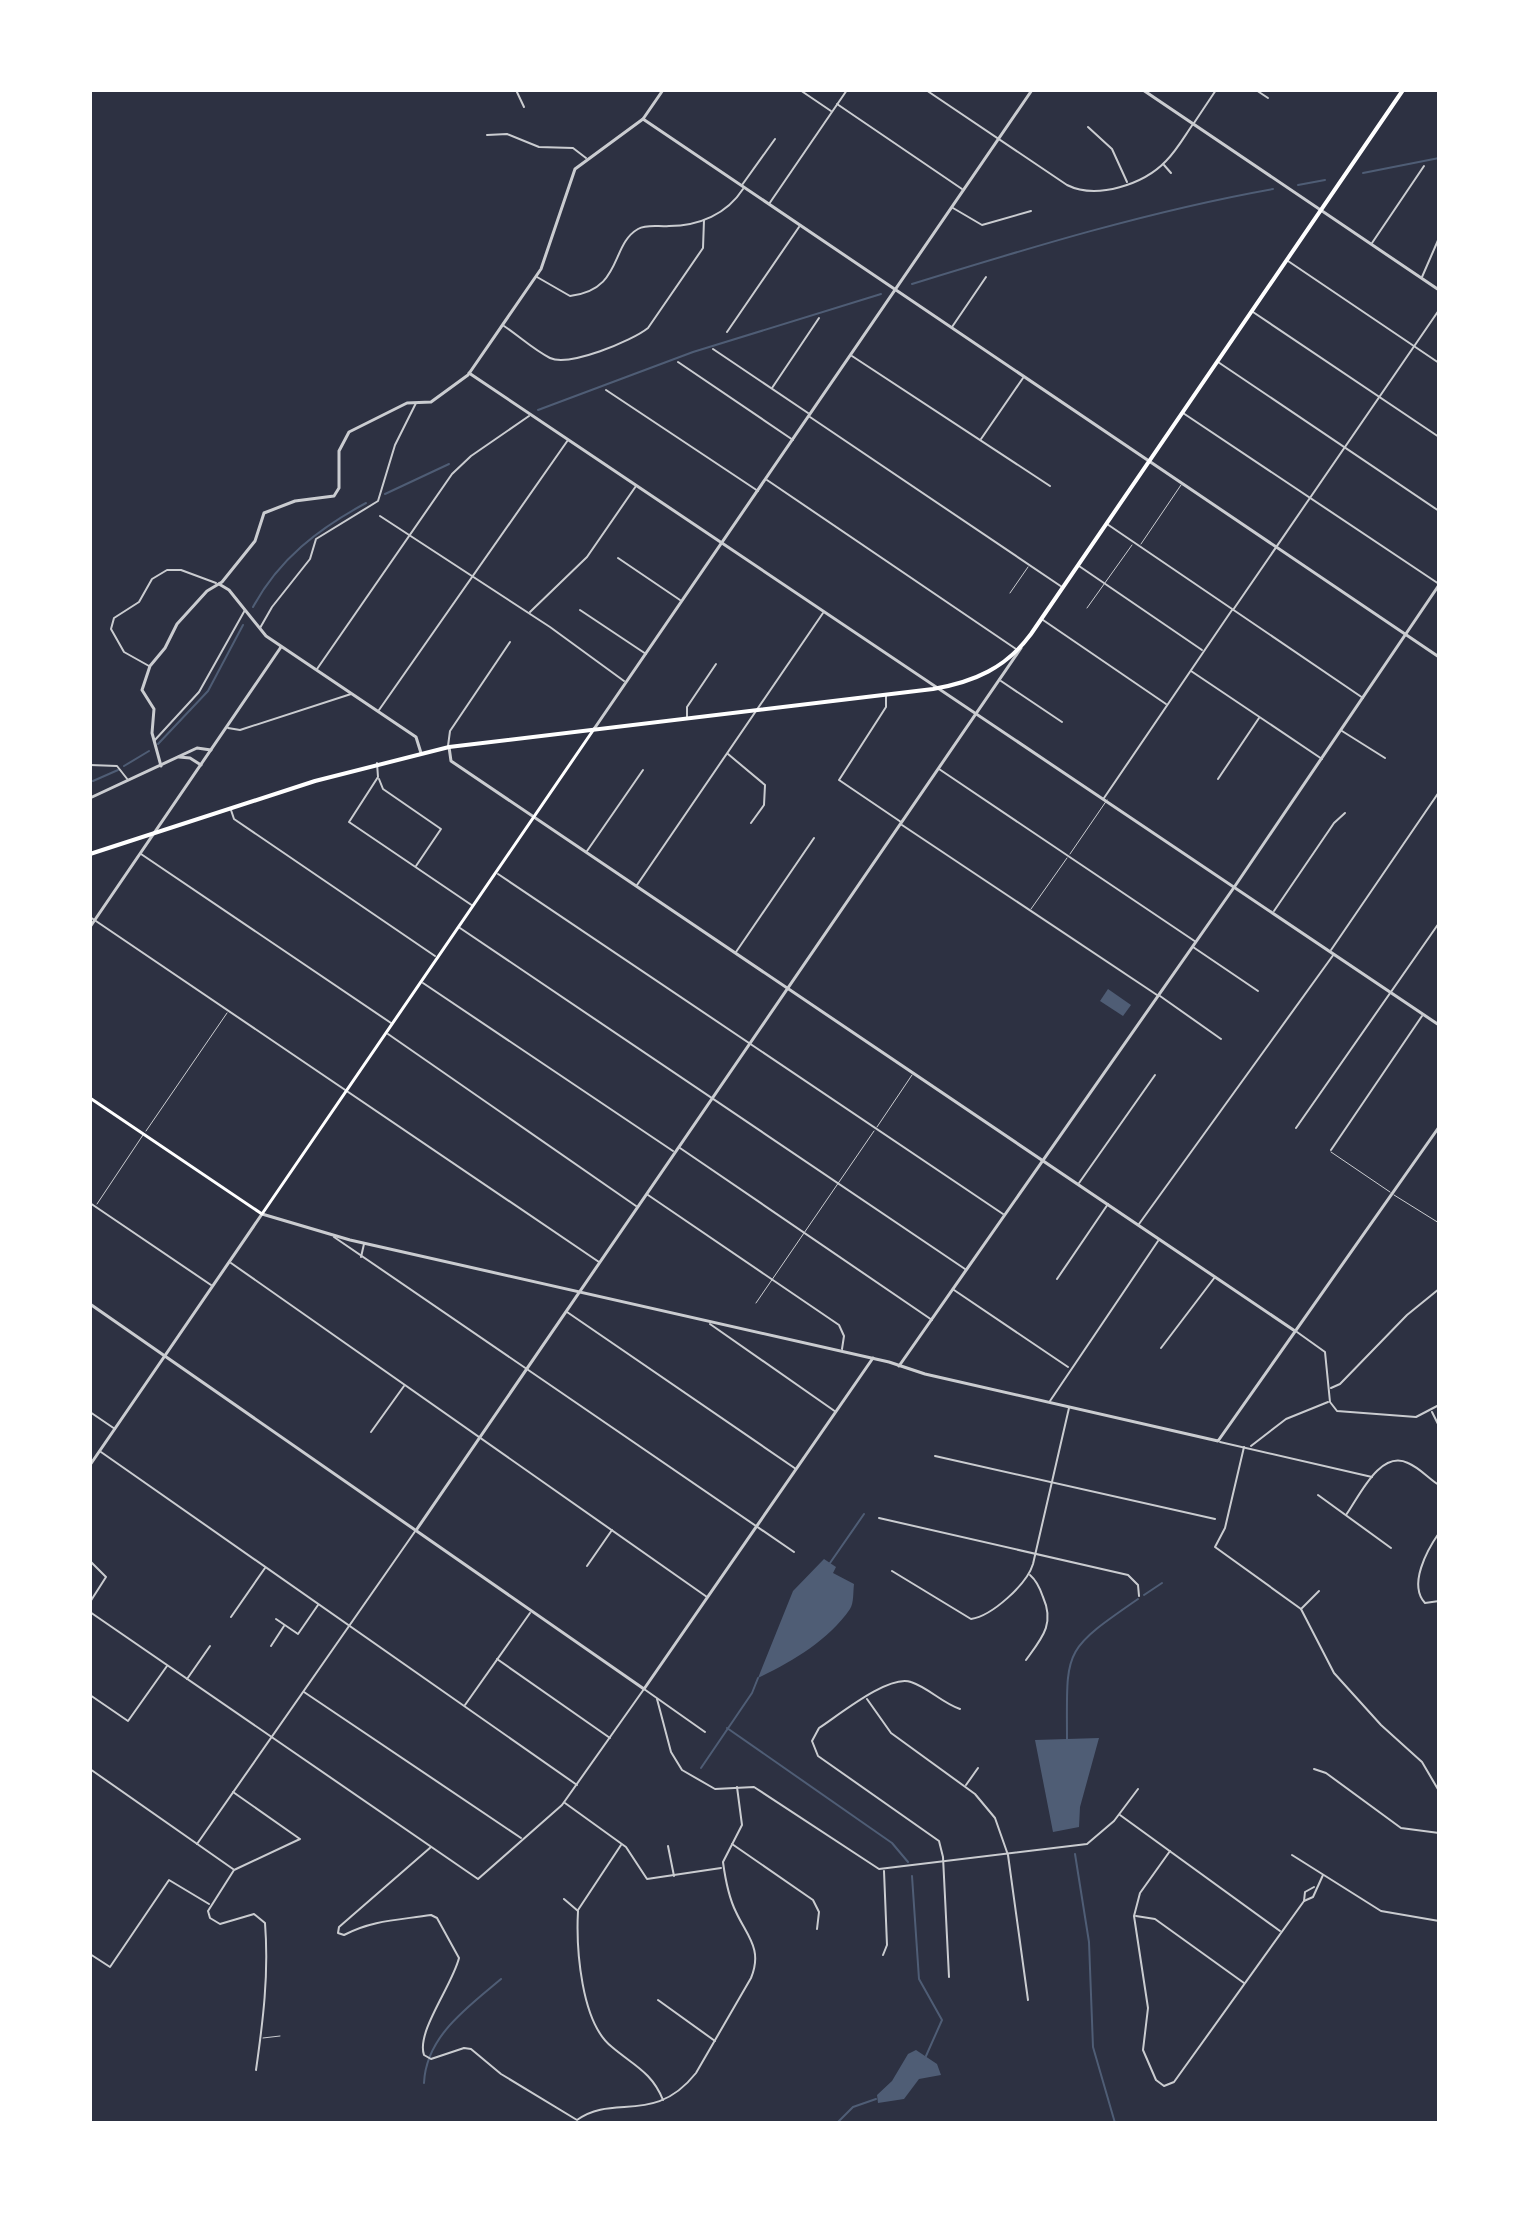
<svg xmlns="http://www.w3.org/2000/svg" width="1529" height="2213" font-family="'IBM Plex Sans',sans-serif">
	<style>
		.water { fill: #4f5d75 }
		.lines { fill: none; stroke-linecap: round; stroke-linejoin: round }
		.stream { stroke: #4f5d75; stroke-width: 2 }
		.service { stroke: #caccd0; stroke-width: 1 }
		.minor { stroke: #caccd0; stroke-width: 2 }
		.tertiary { stroke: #caccd0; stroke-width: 3 }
		.secondary { stroke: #fff; stroke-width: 3 }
		.primary { stroke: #fff; stroke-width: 4 }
	</style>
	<rect width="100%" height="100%" fill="#2d3142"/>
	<g class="water">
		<path d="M 1108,989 L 1131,1005 L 1123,1016 L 1100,1001 Z"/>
		<path d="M 824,1559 L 836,1567 L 833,1573 L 854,1584 C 853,1592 854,1603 850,1609 C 828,1641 791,1662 758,1678 L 793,1591 Z"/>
		<path d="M 1099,1738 L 1080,1807 L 1079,1827 L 1053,1832 L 1035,1740 Z"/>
		<path d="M 916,2050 L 937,2064 L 941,2075 L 919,2079 L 904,2099 L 878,2103 L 877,2095 L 892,2081 L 908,2054 Z"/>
	</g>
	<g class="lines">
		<g class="stream">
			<path d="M 1363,173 L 1439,158"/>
			<path d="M 1298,185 L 1325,180"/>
			<path d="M 912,284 C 1032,247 1150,211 1273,189"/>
			<path d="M 538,410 L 693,352 L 881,294"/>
			<path d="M 385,494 L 449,464"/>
			<path d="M 253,607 C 279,559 318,529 366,503"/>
			<path d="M 158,744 L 208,691 L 243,625"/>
			<path d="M 124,766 L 149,751"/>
			<path d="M 93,781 L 118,770"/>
			<path d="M 830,1563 L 864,1514"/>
			<path d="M 1144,1595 L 1162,1583"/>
			<path d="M 727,1728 L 892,1843 L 908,1862"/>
			<path d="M 1067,1741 C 1067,1649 1061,1652 1138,1599"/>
			<path d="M 701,1768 L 752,1693 L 758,1678"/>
			<path d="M 1075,1854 L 1089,1942 L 1093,2047 L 1115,2123"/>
			<path d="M 912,1876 L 919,1979 L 942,2020 L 926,2056"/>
			<path d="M 424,2083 C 426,2036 468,2007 501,1979"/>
			<path d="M 837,2123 L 853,2107 L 876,2099"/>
		</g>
		<g class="service">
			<path d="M 1141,544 L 1181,485"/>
			<path d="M 1010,593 L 1028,567"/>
			<path d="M 1087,608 L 1132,545"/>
			<path d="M 1070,854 L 1107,800"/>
			<path d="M 1031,909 L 1067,858"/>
			<path d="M 877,1127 L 912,1075"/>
			<path d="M 146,1131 L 227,1013"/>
			<path d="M 1331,1152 L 1390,1192"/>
			<path d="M 1394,1195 L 1439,1223"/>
			<path d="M 97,1204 L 143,1135"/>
			<path d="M 756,1303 L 874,1131"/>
			<path d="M 263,2038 L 280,2036"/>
		</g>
		<g class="minor">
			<path d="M 516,90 L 524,107"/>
			<path d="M 800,90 L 831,111"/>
			<path d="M 926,90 L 1067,185 C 1097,200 1144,184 1166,161 C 1177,150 1184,137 1193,124"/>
			<path d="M 1256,90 L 1268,98"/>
			<path d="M 837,104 L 962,189"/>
			<path d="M 1194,123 L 1216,90"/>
			<path d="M 1088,127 L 1112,149 L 1127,182"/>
			<path d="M 487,135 L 507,134 L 539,147 L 573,148 L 586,158"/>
			<path d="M 1164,165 L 1171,173"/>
			<path d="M 742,185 L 775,139"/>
			<path d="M 769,204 L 847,90"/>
			<path d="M 953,208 L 982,225 L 1031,211"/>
			<path d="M 1372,243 L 1424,166"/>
			<path d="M 1288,261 L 1439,363"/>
			<path d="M 537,277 L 570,296 C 623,290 610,245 638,229 C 647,224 659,227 669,226 C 699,226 727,214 743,189"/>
			<path d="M 1422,277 L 1439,238"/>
			<path d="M 1253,312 L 1439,437"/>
			<path d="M 504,326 C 519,336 534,350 550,358 C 569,367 632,341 648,328 L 703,248 L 704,220"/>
			<path d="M 952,327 L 986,277"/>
			<path d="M 727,332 L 799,227"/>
			<path d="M 713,349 L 808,413"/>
			<path d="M 852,356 L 1050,486"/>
			<path d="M 678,362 L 793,440"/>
			<path d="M 1218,362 L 1439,511"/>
			<path d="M 772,388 L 819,318"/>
			<path d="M 606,390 L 758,491"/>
			<path d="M 1183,413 L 1439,584"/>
			<path d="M 810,417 L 1062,587"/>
			<path d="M 981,439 L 1023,378"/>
			<path d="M 767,480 L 1016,649"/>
			<path d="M 380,516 L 550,627 L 624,681"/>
			<path d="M 1107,524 L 1363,698"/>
			<path d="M 618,558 L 680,600"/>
			<path d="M 1079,566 L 1202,650"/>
			<path d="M 580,610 L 646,654"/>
			<path d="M 1233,610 L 1439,310"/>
			<path d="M 530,612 L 587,557 L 636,486"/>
			<path d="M 1043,620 L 1166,704"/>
			<path d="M 260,628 L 272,607 L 310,559 L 316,539 L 378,501 L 395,445 L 416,403"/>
			<path d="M 149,666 L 124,652 L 111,629 L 114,618 L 139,602 L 152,579 L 167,570 L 181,570 L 216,583"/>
			<path d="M 317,669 L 452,474 L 471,456 L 529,416"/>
			<path d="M 1191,671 L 1322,759"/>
			<path d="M 1001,681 L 1062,722"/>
			<path d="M 886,696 L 886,707 L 839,780 L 901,822"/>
			<path d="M 379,710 L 568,440"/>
			<path d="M 687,717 L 687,707 L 716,664"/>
			<path d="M 228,728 L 240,730 L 351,694"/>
			<path d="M 1342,731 L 1385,758"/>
			<path d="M 154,741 L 199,692 L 245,610"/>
			<path d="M 448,746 L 450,731 L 510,642"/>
			<path d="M 728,754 L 765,785 L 764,805 L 751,823"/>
			<path d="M 377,763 L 378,777 L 349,822 L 473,906"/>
			<path d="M 90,765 L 117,766 L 128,780"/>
			<path d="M 939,769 L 1196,942"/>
			<path d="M 379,779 L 383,789 L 441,829 L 416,866"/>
			<path d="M 1218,779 L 1259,718"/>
			<path d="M 1104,798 L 1232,610"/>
			<path d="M 231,810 L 234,819 L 435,956"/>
			<path d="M 902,825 L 1157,995"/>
			<path d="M 587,851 L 643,770"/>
			<path d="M 141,854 L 391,1023"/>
			<path d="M 498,874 L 1003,1214"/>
			<path d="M 637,885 L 823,613"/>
			<path d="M 1274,911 L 1334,823 L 1345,813"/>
			<path d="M 90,917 L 599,1262"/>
			<path d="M 460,928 L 965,1269"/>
			<path d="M 1193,947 L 1258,991"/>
			<path d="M 1331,950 L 1439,792"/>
			<path d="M 736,952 L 814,838"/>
			<path d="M 423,983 L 673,1151"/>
			<path d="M 1160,996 L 1221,1039"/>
			<path d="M 388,1034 L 636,1206"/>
			<path d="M 1296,1128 L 1439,923"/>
			<path d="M 680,1148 L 932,1320"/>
			<path d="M 1331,1150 L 1422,1016"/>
			<path d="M 1079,1183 L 1155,1075"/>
			<path d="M 648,1195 L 839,1325 L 844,1336 L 842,1349"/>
			<path d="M 90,1203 L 211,1285"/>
			<path d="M 1139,1224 L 1334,954"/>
			<path d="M 334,1237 L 794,1552"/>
			<path d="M 361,1257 L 364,1244"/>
			<path d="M 231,1263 L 707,1597"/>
			<path d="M 1057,1279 L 1108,1204"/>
			<path d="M 954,1290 L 1068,1367"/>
			<path d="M 567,1312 L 796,1469"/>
			<path d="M 710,1324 L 836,1412"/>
			<path d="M 1297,1332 L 1325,1352 L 1330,1402 L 1337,1411 L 1416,1417 L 1439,1405"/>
			<path d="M 1161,1348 L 1215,1277"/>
			<path d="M 1331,1388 L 1340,1384 L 1407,1315 L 1439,1289"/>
			<path d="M 1050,1401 L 1158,1241"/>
			<path d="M 90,1412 L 115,1429"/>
			<path d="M 1432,1412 L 1439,1426"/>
			<path d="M 371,1432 L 404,1386"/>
			<path d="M 1220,1442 L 1372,1477"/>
			<path d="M 1251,1446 L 1286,1419 L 1328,1402"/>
			<path d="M 1244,1447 L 1225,1528 L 1215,1547 L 1301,1609 L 1334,1673 L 1381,1725 L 1422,1762 L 1439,1791"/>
			<path d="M 101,1452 L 577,1785"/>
			<path d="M 935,1456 L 1215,1519"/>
			<path d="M 1318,1495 L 1391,1548"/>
			<path d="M 1346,1515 C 1359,1497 1380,1449 1408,1463 C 1420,1468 1429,1479 1439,1485"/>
			<path d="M 879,1518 L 1128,1575 L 1138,1585 L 1139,1596"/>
			<path d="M 1439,1533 C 1427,1550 1408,1585 1425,1603 L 1439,1601"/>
			<path d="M 90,1561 L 106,1577 L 90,1602"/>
			<path d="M 587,1566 L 612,1530"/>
			<path d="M 892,1571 L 971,1619 C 992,1616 1027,1584 1033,1564 L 1069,1408"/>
			<path d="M 1301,1609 L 1319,1591"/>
			<path d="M 90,1612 L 478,1879 L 562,1805 L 644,1689 L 705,1732"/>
			<path d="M 231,1617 L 265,1568"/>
			<path d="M 276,1619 L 298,1634 L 318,1605"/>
			<path d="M 271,1646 L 284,1626"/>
			<path d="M 497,1659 L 610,1738"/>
			<path d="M 1026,1660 C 1042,1638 1055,1624 1043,1597 C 1040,1588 1037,1581 1030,1575"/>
			<path d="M 187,1679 L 210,1646"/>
			<path d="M 304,1692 L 521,1838"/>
			<path d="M 90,1695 L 128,1721 L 167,1666"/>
			<path d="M 657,1699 L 671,1752 L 682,1770 L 715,1789 L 754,1787 L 879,1869 L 1087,1844 L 1114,1821 L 1138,1789"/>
			<path d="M 867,1699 L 891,1733 L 975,1794 L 995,1818 L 1008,1855 L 1028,2000"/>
			<path d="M 465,1705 L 530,1613"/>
			<path d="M 90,1769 L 233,1869"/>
			<path d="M 1314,1769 L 1326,1773 L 1401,1828 L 1439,1833"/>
			<path d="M 966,1785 L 978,1768"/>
			<path d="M 233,1792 L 300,1839 L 234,1870 L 208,1911 L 210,1918 L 220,1924 L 254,1914 L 265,1923 C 269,1974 263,2021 256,2070"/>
			<path d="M 565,1803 L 626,1847 L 647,1879 L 721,1868"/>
			<path d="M 1120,1815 L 1280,1931"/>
			<path d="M 197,1844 L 416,1530"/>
			<path d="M 732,1844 L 813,1900 L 819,1912 L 817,1929"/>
			<path d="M 668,1846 L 674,1876"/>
			<path d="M 431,1847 L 339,1927 L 338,1933 L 344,1935 C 372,1920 399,1920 431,1915 L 437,1918 L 459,1958 C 452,1986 416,2032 424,2055 L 431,2059 L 464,2048 L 471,2049 L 501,2074 L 577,2120 C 614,2093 654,2126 696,2073 L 751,1978 C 763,1949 747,1936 736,1912 C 729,1898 725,1877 723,1862 L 742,1825 L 737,1787"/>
			<path d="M 1170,1851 L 1140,1893 L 1134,1916 L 1148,2008 L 1143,2050 L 1156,2080 L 1164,2086 L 1174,2082 L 1304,1901 L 1313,1897 L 1323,1875"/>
			<path d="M 1292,1855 L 1381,1911 L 1439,1921"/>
			<path d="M 564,1899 L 578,1911 C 576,1948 581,2023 612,2047 C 633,2065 652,2072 663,2100"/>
			<path d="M 1304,1901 L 1305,1892 L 1314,1887"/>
			<path d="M 578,1910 L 621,1845"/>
			<path d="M 1136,1916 L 1155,1919 L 1244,1983"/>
			<path d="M 90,1954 L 110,1967 L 169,1880 L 209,1904"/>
			<path d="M 883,1955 L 887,1945 L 884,1871"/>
			<path d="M 949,1977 L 943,1857 L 939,1841 L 818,1756 L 812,1741 L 819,1728 C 839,1715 889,1674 911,1682 C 929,1688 942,1703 960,1709"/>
			<path d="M 658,2000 L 715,2041"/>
		</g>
		<g class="tertiary">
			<path d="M 1143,90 L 1439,290"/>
			<path d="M 643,119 L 1439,657"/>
			<path d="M 469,373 L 1439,1025"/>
			<path d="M 219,584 L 229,590 L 266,636 L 416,737 L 421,753"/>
			<path d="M 594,729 L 1032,90"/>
			<path d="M 449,747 L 451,761 L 1295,1331"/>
			<path d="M 179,757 L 190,758 L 201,765"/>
			<path d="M 161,766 L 152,733 L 154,709 L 142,690 L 150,666 L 165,648 L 177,624 L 207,591 L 222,582 L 255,541 L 264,513 L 295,501 L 334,496 L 339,488 L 339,451 L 349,432 L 407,403 L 431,402 L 468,375 L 541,269 L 575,169 L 643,119 L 663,90"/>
			<path d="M 90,798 L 197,748 L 211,750"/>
			<path d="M 90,927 L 281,647"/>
			<path d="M 90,1304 L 644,1689 L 873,1358"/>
			<path d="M 899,1366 L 1235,886 L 1439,585"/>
			<path d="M 90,1465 L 262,1214 L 350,1240 L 889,1362 L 925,1374 L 1218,1441 L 1439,1127"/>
			<path d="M 417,1529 L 1021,648"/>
		</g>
		<path class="secondary" d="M 90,1098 L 262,1214 L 594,729"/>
		<path class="primary" d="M 90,854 L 315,781 L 449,747 L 933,689 C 974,682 1006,668 1031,634 L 1403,90"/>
	</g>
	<rect width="1529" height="2213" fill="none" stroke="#ffffff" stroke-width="184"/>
</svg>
